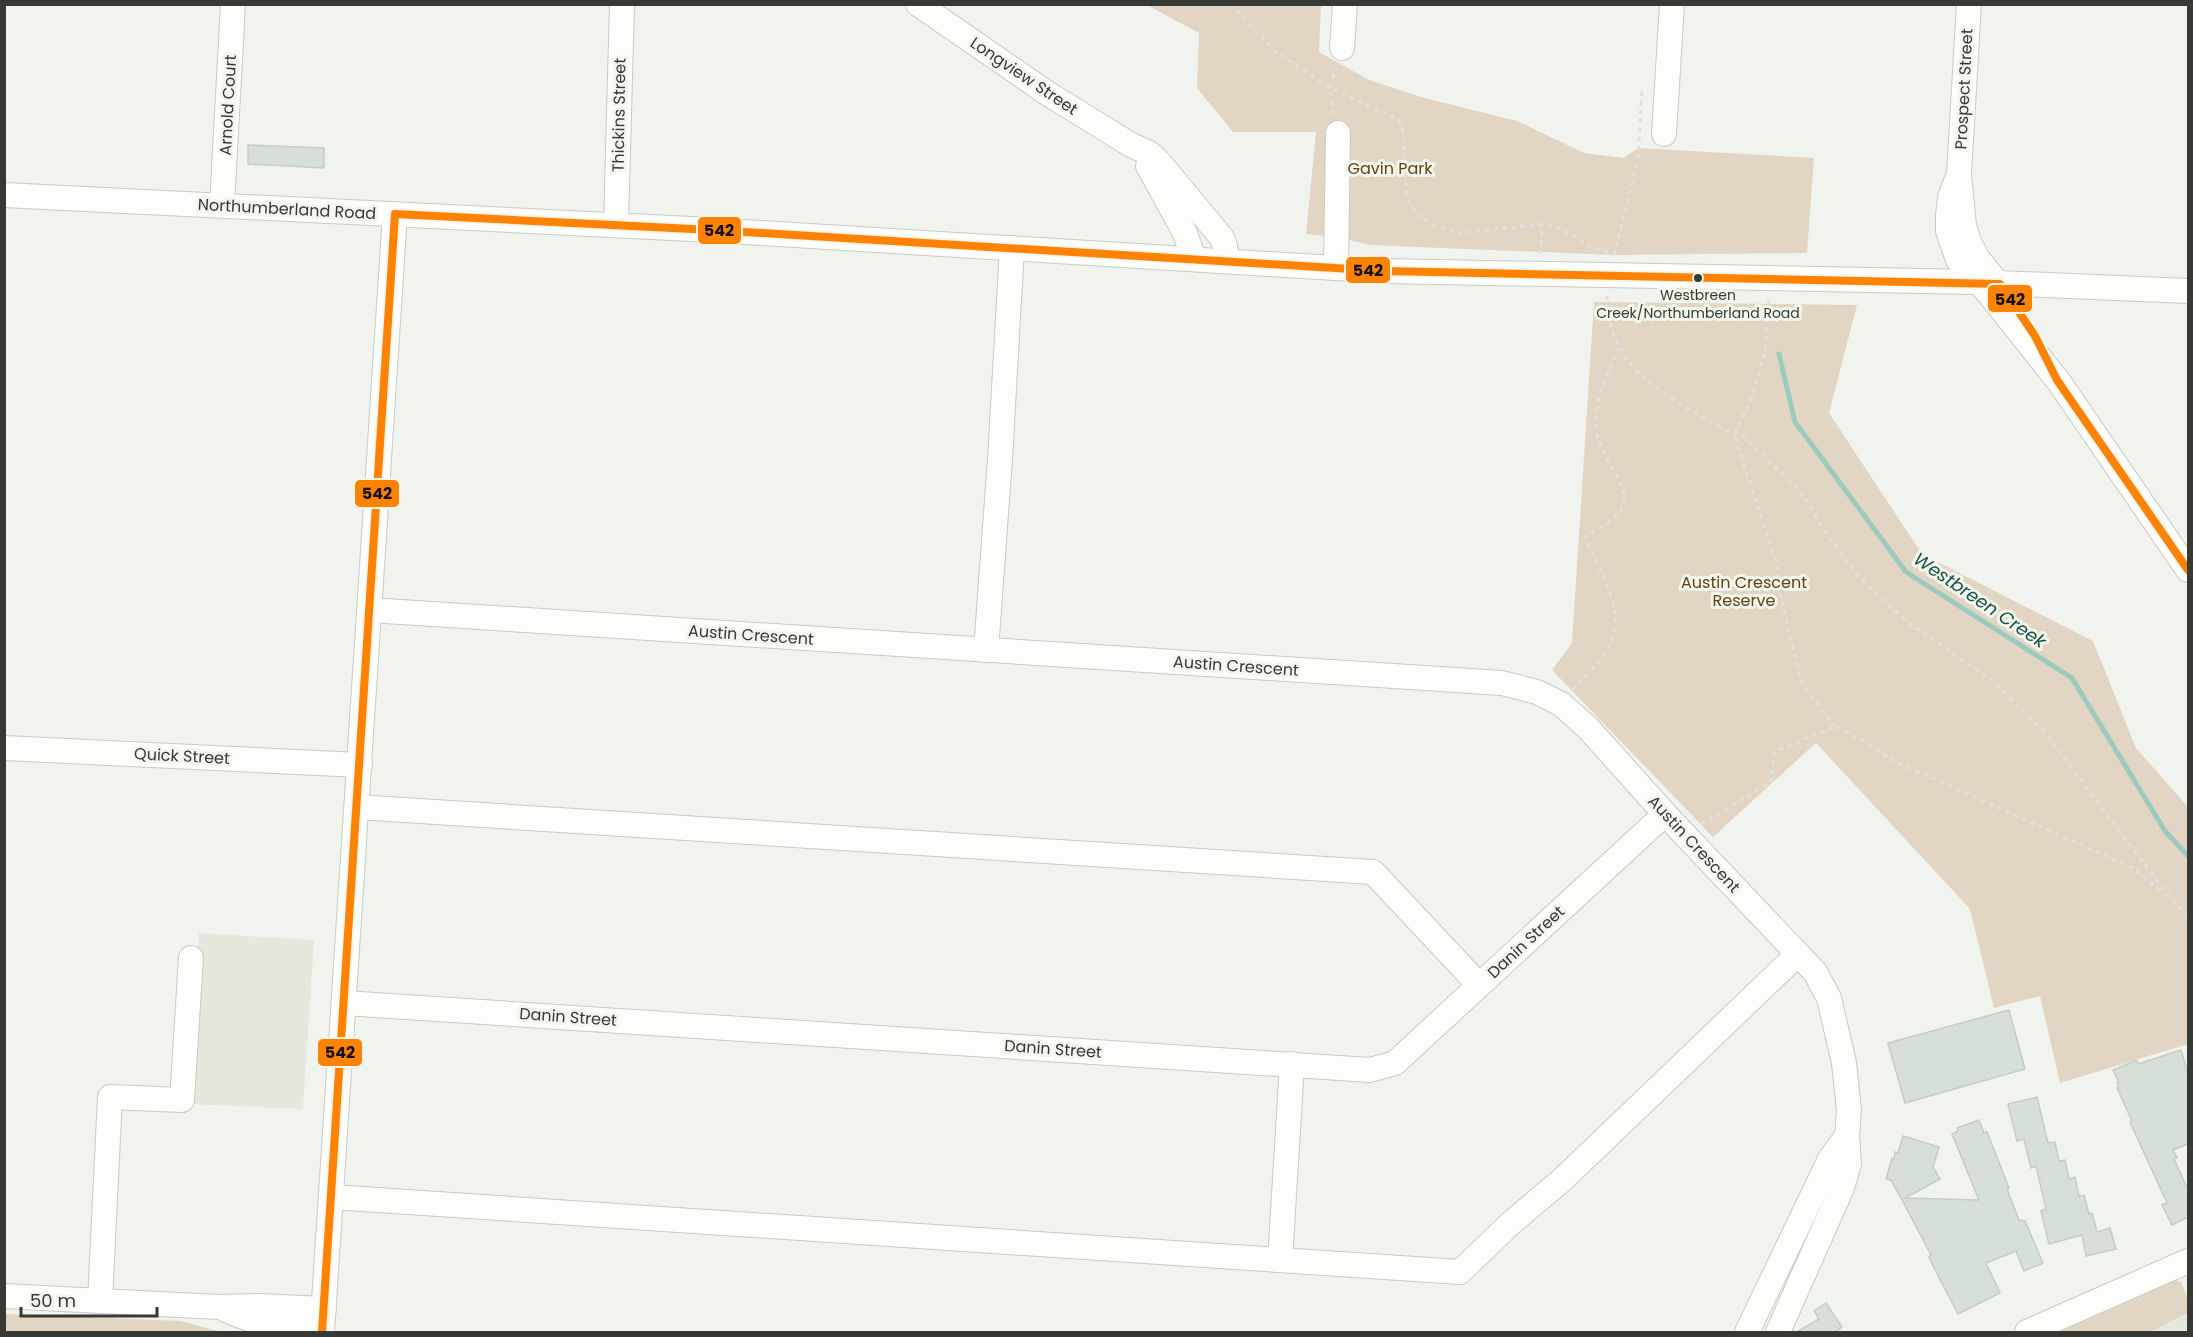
<svg xmlns="http://www.w3.org/2000/svg" width="2193" height="1337" font-family="Poppins,sans-serif">
	<style>
		.built { fill: #e5e9dd }
		.green { fill: #e2d5c3 }
		.lines { fill: none; stroke-linecap: round; stroke-linejoin: round }
		.stream { stroke: #9dcabe; stroke-width: 5 }
		.building { fill: #d6e0d6; stroke: #c8cbc7; stroke-width: 1.5 }
		.minor-casing { stroke: #c8cac5; stroke-width: 26 }
		.path { stroke: #e0e0df; stroke-width: 3; stroke-dasharray: 4.5 4.5; stroke-linecap: butt }
		.minor { stroke: #fdfdfc; stroke-width: 24 }
		.bus-1-casing { stroke: #f2f6ec; stroke-width: 12 }
		.bus-1 { stroke: #ff8200; stroke-width: 8 }
		.bus-dot { fill: #373935; stroke: #f2f6ec; stroke-width: 2 }
		.labels { text-anchor: middle; dominant-baseline: central; stroke-width: 6; stroke-linejoin: round; paint-order: stroke }
		.bus-label { font-size: 14px; fill: #373935; stroke: #f2f6ec }
		.street-label { font-size: 16px; fill: #373935; stroke: #f2f6ec }
		.park-label { font-size: 16px; fill: #664012; stroke: #f2f6ec }
		.water-label { font-size: 18px; font-style: italic; fill: #1b5147; stroke: #f2f6ec }
		.line-badge { stroke: #f2f6ec; stroke-width: 2 }
		.pale-badge-label { font-size: 16px; text-anchor: middle; font-weight: bold; fill: #111 }
	</style>
	<rect width="100%" height="100%" fill="#f1f4ee"/>
	<g class="built">
		<path d="M 199,933 L 314,940 L 303,1109 L 187,1104 Z"/>
		<path d="M 2188,1313 L 2188,1332 L 2150,1332 L 2187,1314 Z"/>
	</g>
	<g class="green">
		<path d="M 1147,5 L 1321,5 L 1319,52 L 1369,80 L 1421,97 L 1517,121 L 1584,153 L 1624,158 L 1638,148 L 1814,158 L 1807,253 L 1614,255 L 1370,245 L 1337,237 L 1306,234 L 1316,132 L 1233,132 L 1197,88 L 1199,33 Z"/>
		<path d="M 1594,302 L 1857,305 L 1829,413 L 1922,554 L 2093,641 L 2136,748 L 2188,807 L 2188,1044 L 2060,1083 L 2040,996 L 1994,1008 L 1970,909 L 1816,743 L 1713,837 L 1552,670 L 1572,643 Z"/>
		<path d="M 2169,1277 L 2181,1282 L 2188,1299 L 2188,1313 L 2150,1332 L 2043,1332 Z"/>
		<path d="M 5,1314 L 181,1321 L 221,1332 L 5,1332 Z"/>
	</g>
	<g class="lines">
		<path class="stream" d="M 1779,354 L 1795,422 L 1906,572 L 2072,678 L 2165,831 L 2188,856"/>
	</g>
	<g class="building">
		<path d="M 248,145 L 324,148 L 324,168 L 248,164 Z"/>
		<path d="M 2009,1010 L 2025,1069 L 1905,1103 L 1888,1043 Z"/>
		<path d="M 2181,1050 L 2188,1073 L 2188,1144 L 2173,1150 L 2177,1158 L 2174,1159 L 2188,1190 L 2188,1217 L 2172,1225 L 2162,1205 L 2167,1203 L 2130,1122 L 2132,1121 L 2117,1088 L 2119,1088 L 2117,1082 L 2119,1082 L 2113,1070 L 2137,1060 L 2138,1064 Z"/>
		<path d="M 2037,1097 L 2048,1143 L 2055,1142 L 2059,1161 L 2065,1160 L 2069,1179 L 2075,1177 L 2079,1196 L 2084,1195 L 2089,1214 L 2092,1213 L 2097,1232 L 2110,1228 L 2116,1249 L 2086,1256 L 2082,1235 L 2049,1244 L 2041,1211 L 2046,1209 L 2036,1166 L 2031,1168 L 2024,1139 L 2017,1141 L 2008,1104 Z"/>
		<path d="M 1979,1120 L 1984,1133 L 1987,1132 L 2009,1188 L 2007,1189 L 2019,1220 L 2025,1221 L 2043,1263 L 2024,1271 L 2016,1251 L 1986,1263 L 2000,1293 L 1958,1314 L 1935,1270 L 1929,1257 L 1931,1255 L 1902,1200 L 1891,1180 L 1886,1179 L 1892,1158 L 1894,1159 L 1895,1152 L 1898,1153 L 1903,1136 L 1939,1147 L 1933,1167 L 1940,1179 L 1905,1198 L 1979,1200 L 1952,1134 L 1958,1131 L 1957,1128 Z"/>
		<path d="M 1826,1303 L 1842,1327 L 1835,1332 L 1797,1332 L 1819,1319 L 1814,1311 Z"/>
	</g>
	<g class="lines">
		<defs>
			<g id="minor">
				<path d="M 918,4 L 1047,93 L 1131,145 L 1149,153 L 1159,162 L 1222,238 L 1225,246 L 1226,261"/>
				<path d="M 1969,4 L 1959,174 L 1964,226 L 1970,244 L 1978,259 L 2005,292"/>
				<path d="M 1342,48 L 1345,4"/>
				<path d="M 1664,134 L 1672,4"/>
				<path d="M 1148,166 L 1185,233 L 1194,259"/>
				<path d="M 1959,174 L 1950,197 L 1948,216 L 1948,231 L 1958,260 L 1990,295 L 2059,382 L 2188,570"/>
				<path d="M 4,195 L 712,230 L 1384,271 L 1976,282 L 2188,291"/>
				<path d="M 222,205 L 233,4"/>
				<path d="M 616,225 L 622,4"/>
				<path d="M 1336,268 L 1338,133"/>
				<path d="M 370,610 L 1502,683 L 1537,692 L 1561,704 L 1588,728 L 1665,814 L 1815,972 L 1829,998 L 1844,1063 L 1849,1110 L 1847,1136 L 1849,1164 L 1842,1188 L 1778,1332"/>
				<path d="M 986,650 L 1000,459 L 1012,248"/>
				<path d="M 4,748 L 360,765"/>
				<path d="M 357,807 L 1373,872 L 1479,985"/>
				<path d="M 344,1003 L 1370,1070 L 1395,1063 L 1665,814"/>
				<path d="M 332,1197 L 1460,1272 L 1511,1223 L 1562,1180 L 1798,954"/>
				<path d="M 1280,1260 L 1292,1064"/>
				<path d="M 4,1296 L 218,1307 L 260,1306 L 324,1309"/>
				<path d="M 100,1301 L 110,1097 L 182,1100 L 191,958"/>
				<path d="M 226,1310 C 254,1322 279,1330 309,1332"/>
				<path d="M 322,1332 L 395,214"/>
				<path d="M 1747,1332 L 1830,1159 L 1847,1136"/>
				<path d="M 2027,1332 L 2188,1261"/>
			</g>
		</defs>
		<use href="#minor" class="minor-casing"/>
		<g class="path">
			<path d="M 1230,4 L 1275,51 L 1330,88 L 1399,120 L 1404,134 L 1406,197 L 1420,218 L 1438,226 L 1461,233 L 1542,224 L 1558,227 L 1591,247 L 1611,253"/>
			<path d="M 1334,114 L 1330,88 L 1336,68"/>
			<path d="M 1541,254 L 1542,225"/>
			<path d="M 1614,255 L 1638,160 L 1642,90"/>
			<path d="M 1607,296 C 1608,375 1675,400 1734,435 L 1744,437 L 1800,491 L 1831,540 L 1858,576 L 1906,621 L 1994,682 L 2046,734 L 2171,899 L 2188,916"/>
			<path d="M 1769,300 L 1765,352 L 1752,398 L 1734,435 L 1777,564 L 1780,594 L 1802,684 L 1835,726"/>
			<path d="M 1573,690 C 1584,677 1598,664 1607,650 C 1630,613 1599,572 1586,538 L 1587,534 C 1662,501 1602,475 1596,428 C 1592,402 1610,372 1618,348"/>
			<path d="M 1701,824 L 1771,782 L 1774,752 L 1835,726 L 1869,744 L 1894,761 L 2133,868 L 2166,895"/>
		</g>
		<use href="#minor" class="minor"/>
		<defs>
			<g id="bus-1">
				<path d="M 395,214 L 712,230 L 1384,271 L 2000,284 L 2035,336 L 2057,380 L 2188,570"/>
				<path d="M 322,1332 L 395,214"/>
			</g>
		</defs>
		<use href="#bus-1" class="bus-1-casing"/>
		<use href="#bus-1" class="bus-1"/>
	</g>
	<circle class="bus-dot" cx="1698" cy="278" r="5"/>
	<g class="labels">
		<g class="bus-label">
			<text x="1698" y="295">Westbreen<tspan x="1698" dy="18">Creek/Northumberland Road</tspan></text>
		</g>
		<g class="street-label">
			<text transform="translate(1024 76) rotate(34)">Longview Street</text>
			<text transform="translate(1964 89) rotate(-87)">Prospect Street</text>
			<text transform="translate(228 105) rotate(-87)">Arnold Court</text>
			<text transform="translate(619 115) rotate(-89)">Thickins Street</text>
			<text transform="translate(287 209) rotate(3)">Northumberland Road</text>
			<text transform="translate(751 635) rotate(4)">Austin Crescent</text>
			<text transform="translate(1236 666) rotate(4)">Austin Crescent</text>
			<text transform="translate(182 756) rotate(3)">Quick Street</text>
			<text transform="translate(1694 844) rotate(47)">Austin Crescent</text>
			<text transform="translate(1526 942) rotate(-43)">Danin Street</text>
			<text transform="translate(568 1017) rotate(4)">Danin Street</text>
			<text transform="translate(1053 1049) rotate(4)">Danin Street</text>
		</g>
		<g class="park-label">
			<text x="1390" y="168">Gavin Park</text>
			<text x="1744" y="582">Austin Crescent<tspan x="1744" dy="18">Reserve</tspan></text>
		</g>
		<g class="water-label">
			<text transform="translate(1980 600) rotate(34)">Westbreen Creek</text>
		</g>
	</g>
	<g class="line-badge">
		<rect x="697" y="216" width="45" height="29" rx="6" fill="#ff8200"/>
		<rect x="1345" y="256" width="46" height="28" rx="6" fill="#ff8200"/>
		<rect x="1987" y="284" width="46" height="29" rx="6" fill="#ff8200"/>
		<rect x="354" y="479" width="46" height="29" rx="6" fill="#ff8200"/>
		<rect x="317" y="1038" width="46" height="29" rx="6" fill="#ff8200"/>
	</g>
	<g class="pale-badge-label">
		<text x="719" y="236">542</text>
		<text x="1368" y="276">542</text>
		<text x="2010" y="305">542</text>
		<text x="377" y="499">542</text>
		<text x="340" y="1058">542</text>
	</g>
	<rect width="2193" height="1337" fill="none" stroke="#373935" stroke-width="12"/>
	<path d="M21 1307v9h136v-9" fill="none" stroke="#373935" stroke-width="3"/>
	<text x="30" y="1307" font-size="18" fill="#373935" stroke="#f2f6ec" stroke-width="4.5" paint-order="stroke">50 m</text>
</svg>
